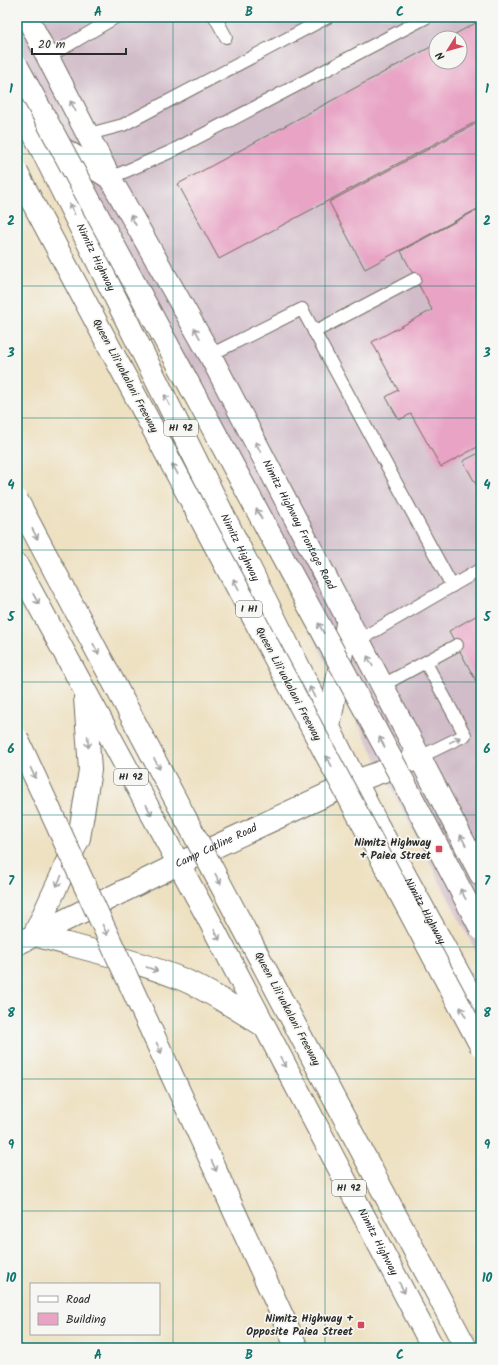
<svg xmlns="http://www.w3.org/2000/svg" width="498" height="1365" font-family="Kalam,sans-serif">
	<style>
		.industrial { fill: #d1bdc9; fill-rule: evenodd }
		.building { fill: #e8a3c5 }
		.lines { fill: none; stroke-linecap: round; stroke-linejoin: round }
		.service-casing { stroke: #6f6b60; stroke-width: 14 }
		.minor-casing { stroke: #6f6b60; stroke-width: 24 }
		.primary-casing { stroke: #6f6b60; stroke-width: 24 }
		.service { stroke: #fff; stroke-width: 12 }
		.minor { stroke: #fff; stroke-width: 22 }
		.primary { stroke: #fff; stroke-width: 22 }
		.motorway-bridge-casing { stroke: #6f6b60; stroke-width: 24; stroke-linecap: butt }
		.motorway-bridge { stroke: #fff; stroke-width: 22 }
		.oneway { stroke: #a0a0a0 }
		.grid { fill: none; stroke: #0f766e; stroke-width: 1; stroke-opacity: 0.55 }
		.poi-dot { fill: #d1495b; stroke: #f6f6f2; stroke-width: 1.5 }
		.labels { text-anchor: middle; dominant-baseline: central; stroke-width: 3.5; stroke-linejoin: round; paint-order: stroke }
		.shield { fill: #f6f6f2; stroke: #686867; stroke-width: 1 }
		.shield-label { font-size: 10px; font-weight: bold; fill: #2b2b2b }
		.street-label { font-size: 11px; fill: #2b2b2b; stroke: #f6f6f2 }
		.poi-label { font-size: 11px; font-weight: bold; fill: #2b2b2b; stroke: #f6f6f2; text-anchor: end }
		.neatline { fill: none; stroke: #0f766e; stroke-width: 1.5 }
		.grid-label { font-size: 13px; text-anchor: middle; font-weight: bold; fill: #0f766e }
	</style>
	<rect width="100%" height="100%" fill="#f6f6f2"/>
	<filter id="ink" filterUnits="userSpaceOnUse"><feTurbulence type="fractalNoise" baseFrequency=".025" numOctaves="2"/><feDisplacementMap in="SourceGraphic" scale="8" xChannelSelector="R" yChannelSelector="G"/><feConvolveMatrix kernelMatrix="1 2 1 2 8 2 1 2 1" color-interpolation-filters="sRGB"/></filter>
	<filter id="wash" filterUnits="userSpaceOnUse"><feTurbulence type="fractalNoise" baseFrequency=".012" numOctaves="4" result="noise"/><feDisplacementMap in="SourceGraphic" scale="16" xChannelSelector="R" yChannelSelector="G"/><feGaussianBlur stdDeviation="0.9" result="paint"/><feColorMatrix in="noise" values="0 0 0 0 0 0 0 0 0 0 0 0 0 0 0 0 0 1.4 0 .05"/><feComposite in="paint" operator="in"/></filter>
	<g filter="url(#wash)">
		<rect width="100%" height="100%" fill="#eee1c2"/>
		<path class="industrial" d="M 17,17 L 481,17 L 481,961 L 17,64 ZM 436,38 L 460,38 L 460,62 L 436,62 Z"/>
		<g id="blocks">
			<g class="building">
				<path d="M 481,20 L 481,119 L 219,259 L 178,184 L 436,44 L 436,62 L 460,62 L 460,38 L 448,38 Z"/>
				<path d="M 481,121 L 481,207 L 365,269 L 329,202 Z"/>
				<path d="M 477,210 L 481,217 L 481,282 L 478,283 L 481,288 L 481,445 L 441,467 L 411,414 L 399,420 L 386,397 L 398,390 L 372,342 L 432,310 L 401,251 Z"/>
				<path d="M 481,452 L 481,484 L 477,486 L 463,461 Z"/>
				<path d="M 481,613 L 481,690 L 449,631 Z"/>
			</g>
		</g>
	</g>
	<g filter="url(#ink)">
		<use href="#blocks" fill-opacity="0" stroke="#6f6b60" stroke-width="1"/>
		<g class="lines">
			<defs>
				<g id="service">
					<path d="M 215,17 L 226,37"/>
					<path d="M 48,57 L 116,17"/>
					<path d="M 89,134 L 123,125 L 328,17"/>
					<path d="M 110,178 L 170,152 L 427,17"/>
					<path d="M 314,332 L 415,279"/>
					<path d="M 210,355 L 302,309 L 452,586"/>
					<path d="M 359,640 L 481,569"/>
					<path d="M 383,685 L 457,645"/>
					<path d="M 420,757 L 465,735 L 426,663"/>
				</g>
				<g id="minor">
					<path id="s1" d="M 27,17 L 110,178 L 210,355 L 481,875"/>
					<path id="s2" d="M 17,944 L 178,864 L 356,781 L 414,760"/>
				</g>
				<g id="primary">
					<path id="s3" d="M 17,100 L 377,824 L 481,1014"/>
					<path d="M 55,144 L 110,178"/>
					<path id="s4" d="M 17,565 L 207,916 L 433,1348"/>
					<path d="M 85,697 L 90,770 L 79,838 L 34,935 C 84,949 136,960 184,980 C 212,992 238,1010 264,1026"/>
					<path d="M 329,727 L 348,618"/>
				</g>
			</defs>
			<use href="#service" class="service-casing"/>
			<use href="#minor" class="minor-casing"/>
			<use href="#primary" class="primary-casing"/>
			<use href="#service" class="service"/>
			<use href="#minor" class="minor"/>
			<use href="#primary" class="primary"/>
			<defs>
				<g id="motorway-bridge">
					<path d="M 17,66 L 399,773 L 481,929"/>
					<path d="M 17,173 L 481,1046"/>
					<path d="M 17,500 L 466,1348"/>
					<path d="M 17,738 L 297,1348"/>
				</g>
			</defs>
			<use href="#motorway-bridge" class="motorway-bridge-casing"/>
			<use href="#motorway-bridge" class="motorway-bridge"/>
		</g>
		<defs><path id="oneway-shaft" d="M-6 0H5M1.5-3L5.5 0L1.5 3" fill="none" stroke-width="1.6" stroke-linecap="round" stroke-linejoin="round"/></defs>
		<g class="oneway">
			<use href="#oneway-shaft" transform="translate(73 106) rotate(-118)"/>
			<use href="#oneway-shaft" transform="translate(72 209) rotate(-116)"/>
			<use href="#oneway-shaft" transform="translate(133 220) rotate(-119)"/>
			<use href="#oneway-shaft" transform="translate(197 333) rotate(-119)"/>
			<use href="#oneway-shaft" transform="translate(167 400) rotate(-116)"/>
			<use href="#oneway-shaft" transform="translate(258 447) rotate(-118)"/>
			<use href="#oneway-shaft" transform="translate(175 469) rotate(-118)"/>
			<use href="#oneway-shaft" transform="translate(259 514) rotate(-118)"/>
			<use href="#oneway-shaft" transform="translate(35 534) rotate(62)"/>
			<use href="#oneway-shaft" transform="translate(236 584) rotate(-118)"/>
			<use href="#oneway-shaft" transform="translate(36 599) rotate(61)"/>
			<use href="#oneway-shaft" transform="translate(321 628) rotate(-118)"/>
			<use href="#oneway-shaft" transform="translate(96 649) rotate(62)"/>
			<use href="#oneway-shaft" transform="translate(370 661) rotate(-118)"/>
			<use href="#oneway-shaft" transform="translate(312 692) rotate(-116)"/>
			<use href="#oneway-shaft" transform="translate(455 740) rotate(-26)"/>
			<use href="#oneway-shaft" transform="translate(88 742) rotate(86)"/>
			<use href="#oneway-shaft" transform="translate(382 742) rotate(-118)"/>
			<use href="#oneway-shaft" transform="translate(329 761) rotate(-118)"/>
			<use href="#oneway-shaft" transform="translate(157 764) rotate(62)"/>
			<use href="#oneway-shaft" transform="translate(33 773) rotate(65)"/>
			<use href="#oneway-shaft" transform="translate(149 810) rotate(62)"/>
			<use href="#oneway-shaft" transform="translate(463 840) rotate(-117)"/>
			<use href="#oneway-shaft" transform="translate(218 879) rotate(62)"/>
			<use href="#oneway-shaft" transform="translate(59 881) rotate(115)"/>
			<use href="#oneway-shaft" transform="translate(463 894) rotate(-118)"/>
			<use href="#oneway-shaft" transform="translate(105 930) rotate(65)"/>
			<use href="#oneway-shaft" transform="translate(217 935) rotate(62)"/>
			<use href="#oneway-shaft" transform="translate(152 969) rotate(20)"/>
			<use href="#oneway-shaft" transform="translate(463 1012) rotate(-118)"/>
			<use href="#oneway-shaft" transform="translate(159 1048) rotate(65)"/>
			<use href="#oneway-shaft" transform="translate(283 1062) rotate(62)"/>
			<use href="#oneway-shaft" transform="translate(214 1166) rotate(65)"/>
			<use href="#oneway-shaft" transform="translate(402 1288) rotate(62)"/>
		</g>
	</g>
	<path class="grid" d="M 173,17 L 173,1348M 325,17 L 325,1348M 17,154 L 481,154M 17,286 L 481,286M 17,418 L 481,418M 17,550 L 481,550M 17,682 L 481,682M 17,815 L 481,815M 17,947 L 481,947M 17,1079 L 481,1079M 17,1211 L 481,1211"/>
	<g class="poi-dot">
		<rect x="435" y="845" width="8" height="8" rx="2"/>
		<rect x="357" y="1321" width="8" height="8" rx="2"/>
	</g>
	<g class="labels">
		<g class="shield">
			<rect x="164" y="420" width="34" height="16" rx="3"/>
			<rect x="236" y="601" width="26" height="16" rx="3"/>
			<rect x="114" y="769" width="34" height="16" rx="3"/>
			<rect x="332" y="1180" width="34" height="16" rx="3"/>
		</g>
		<g class="shield-label">
			<text x="181" y="428">HI 92</text>
			<text x="249" y="609">I H1</text>
			<text x="131" y="777">HI 92</text>
			<text x="349" y="1188">HI 92</text>
		</g>
		<g class="street-label">
			<text stroke="none"><textPath href="#s3" startOffset="176">Nimitz Highway</textPath></text>
			<text transform="translate(125 376) rotate(62)">Queen Liliʻuokalani Freeway</text>
			<text stroke="none"><textPath href="#s1" startOffset="576">Nimitz Highway Frontage Road</textPath></text>
			<text stroke="none"><textPath href="#s3" startOffset="500">Nimitz Highway</textPath></text>
			<text transform="translate(288 684) rotate(62)">Queen Liliʻuokalani Freeway</text>
			<text stroke="none"><textPath href="#s2" startOffset="222">Camp Catline Road</textPath></text>
			<text stroke="none"><textPath href="#s3" startOffset="908">Nimitz Highway</textPath></text>
			<text transform="translate(287 1009) rotate(62)">Queen Liliʻuokalani Freeway</text>
			<text stroke="none"><textPath href="#s4" startOffset="767">Nimitz Highway</textPath></text>
		</g>
		<g class="poi-label">
			<text x="431" y="843">Nimitz Highway<tspan x="431" dy="13">+ Paiea Street</tspan></text>
			<text x="353" y="1319">Nimitz Highway +<tspan x="353" dy="13">Opposite Paiea Street</tspan></text>
		</g>
	</g>
	<rect width="498" height="1365" fill="none" stroke="#f6f6f2" stroke-width="44"/>
	<rect x="30" y="1283" width="130" height="52" fill="#f6f6f2" stroke="#a5a5a2"/>
	<rect x="38" y="1296" width="20" height="6" fill="#ffffff" stroke="#a5a5a2"/>
	<text x="66" y="1303" font-size="12" fill="#2b2b2b">Road</text>
	<rect x="38" y="1313" width="20" height="12" fill="#e8a3c5" stroke="#a5a5a2"/>
	<text x="66" y="1323" font-size="12" fill="#2b2b2b">Building</text>
	<g transform="translate(448 50) rotate(233)"><circle r="19" fill="#f6f6f2" stroke="#a5a5a2"/>
	<path d="M0-3L7 15L0 10L-7 15Z" fill="#d1495b"/>
	<text y="-6" font-size="11" font-weight="bold" text-anchor="middle" fill="#2b2b2b">N</text>
	</g>
	<path d="M32 48v6h94v-6" fill="none" stroke="#2b2b2b" stroke-width="2"/>
	<text x="38" y="48" font-size="12" fill="#2b2b2b" stroke="#f6f6f2" stroke-width="3" paint-order="stroke">20 m</text>
	<rect x="22" y="22" width="454" height="1321" class="neatline"/>
	<g class="grid-label">
		<text x="98" y="16">A</text>
		<text x="249" y="16">B</text>
		<text x="400" y="16">C</text>
		<text x="11" y="93">1</text>
		<text x="487" y="93">1</text>
		<text x="11" y="225">2</text>
		<text x="487" y="225">2</text>
		<text x="11" y="357">3</text>
		<text x="487" y="357">3</text>
		<text x="11" y="489">4</text>
		<text x="487" y="489">4</text>
		<text x="11" y="621">5</text>
		<text x="487" y="621">5</text>
		<text x="11" y="753">6</text>
		<text x="487" y="753">6</text>
		<text x="11" y="885">7</text>
		<text x="487" y="885">7</text>
		<text x="11" y="1017">8</text>
		<text x="487" y="1017">8</text>
		<text x="11" y="1149">9</text>
		<text x="487" y="1149">9</text>
		<text x="11" y="1282">10</text>
		<text x="487" y="1282">10</text>
		<text x="98" y="1359">A</text>
		<text x="249" y="1359">B</text>
		<text x="400" y="1359">C</text>
	</g>
</svg>
